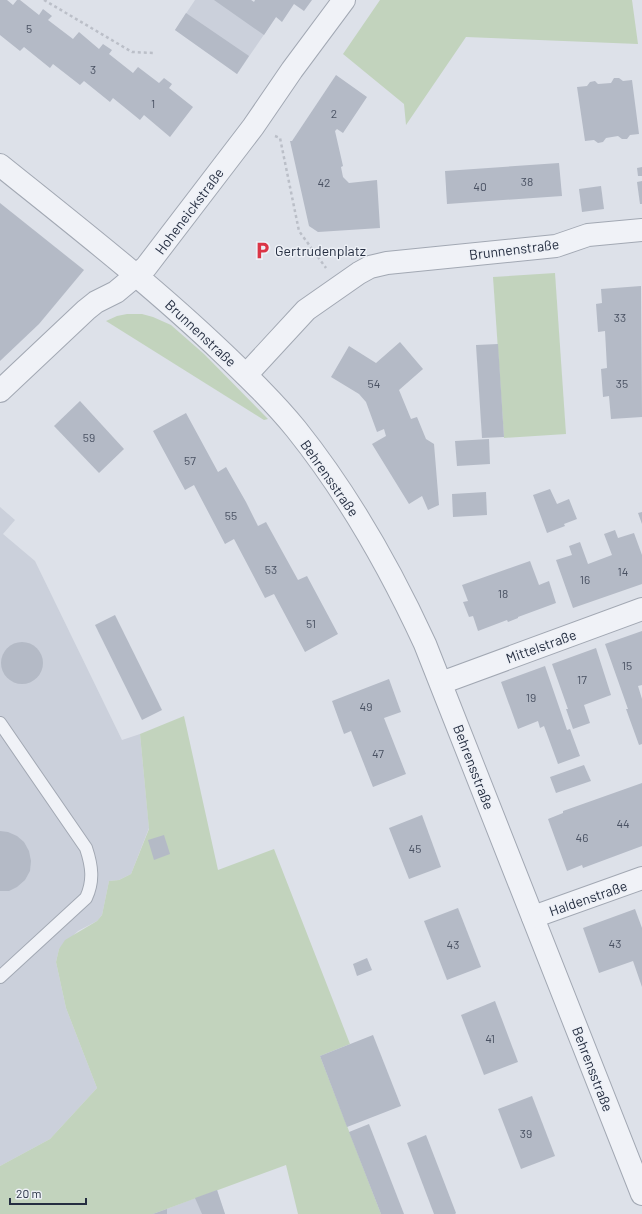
<svg xmlns="http://www.w3.org/2000/svg" width="642" height="1214" font-family="Barlow,sans-serif">
	<style>
		.built { fill: #cbd0db }
		.green { fill: #c2d3bd }
		.building { fill: #b4bac6 }
		.lines { fill: none; stroke-linecap: round; stroke-linejoin: round }
		.lane-casing { stroke: #a2a8b3; stroke-width: 14 }
		.street-casing { stroke: #a2a8b3; stroke-width: 24 }
		.path { stroke: #bbbfc8; stroke-width: 2.5; stroke-dasharray: 3 3; stroke-linecap: butt }
		.lane { stroke: #f0f2f7; stroke-width: 12 }
		.street { stroke: #f0f2f7; stroke-width: 22 }
		.labels { text-anchor: middle; dominant-baseline: central; stroke-width: 3; stroke-linejoin: round; paint-order: stroke }
		.number-label { font-size: 12px; fill: #495162 }
		.street-label { font-size: 14px; fill: #252e41; stroke: #edf0f6 }
		.poi-label { font-size: 14px; fill: #252e41; stroke: #edf0f6; text-anchor: start }
	</style>
	<rect width="100%" height="100%" fill="#dde1e9"/>
	<g class="built">
		<path d="M 195,0 L 251,0 L 276,17 L 237,74 L 175,30 Z"/>
		<path d="M 0,507 L 15,520 L 3,534 L 35,561 L 122,740 L 140,734 L 149,828 L 131,874 L 119,880 L 109,881 L 102,915 L 97,921 L 78,931 L 59,949 L 56,962 L 66,1008 L 97,1088 L 50,1139 L 0,1166 Z"/>
		<path d="M 217,1190 L 225,1214 L 153,1214 Z"/>
	</g>
	<g class="green">
		<path d="M 380,0 L 632,0 L 638,44 L 466,37 L 406,125 L 404,104 L 343,54 Z"/>
		<path d="M 555,273 L 566,434 L 504,438 L 493,277 Z"/>
		<path d="M 127,314 L 142,314 L 153,317 L 171,325 L 204,354 L 268,419 L 264,420 L 106,321 L 117,316 Z"/>
		<path d="M 184,716 L 218,870 L 274,849 L 350,1044 L 320,1056 L 381,1214 L 298,1214 L 286,1165 L 153,1214 L 0,1214 L 0,1166 L 50,1139 L 97,1088 L 66,1008 L 56,962 L 59,949 L 65,940 L 97,921 L 102,915 L 109,881 L 119,880 L 131,874 L 149,829 L 140,734 Z"/>
	</g>
	<g class="building">
		<path d="M 0,0 L 7,0 L 13,5 L 17,0 L 20,0 L 39,15 L 43,9 L 52,16 L 48,20 L 73,39 L 79,32 L 99,49 L 103,44 L 112,50 L 109,54 L 133,73 L 138,67 L 159,83 L 164,78 L 172,84 L 169,88 L 193,107 L 170,137 L 144,115 L 140,120 L 113,98 L 110,102 L 84,81 L 80,85 L 53,64 L 50,68 L 24,47 L 20,51 L 0,35 Z"/>
		<path d="M 214,0 L 251,0 L 254,2 L 255,0 L 312,0 L 304,11 L 294,4 L 282,22 L 276,17 L 264,35 Z"/>
		<path d="M 186,13 L 249,56 L 237,74 L 175,30 Z"/>
		<path d="M 336,75 L 367,97 L 343,133 L 337,129 L 335,131 L 343,166 L 341,167 L 343,177 L 349,183 L 377,180 L 380,228 L 318,232 L 309,226 L 290,141 L 292,141 Z"/>
		<path d="M 614,78 L 619,78 L 623,81 L 632,80 L 639,134 L 630,135 L 627,139 L 622,139 L 618,136 L 606,138 L 603,142 L 598,143 L 594,140 L 585,141 L 577,87 L 587,86 L 590,82 L 595,81 L 598,84 L 611,83 Z"/>
		<path d="M 559,163 L 562,196 L 447,204 L 445,171 Z"/>
		<path d="M 642,167 L 642,176 L 638,176 L 637,168 Z"/>
		<path d="M 642,181 L 642,204 L 640,204 L 637,182 Z"/>
		<path d="M 601,186 L 604,209 L 582,212 L 579,189 Z"/>
		<path d="M 0,203 L 84,270 L 39,324 L 0,361 Z"/>
		<path d="M 641,286 L 642,417 L 611,419 L 609,396 L 603,397 L 601,369 L 607,368 L 605,331 L 598,332 L 596,304 L 602,303 L 601,289 Z"/>
		<path d="M 400,342 L 423,369 L 399,390 L 411,419 L 417,417 L 426,439 L 434,444 L 439,505 L 428,510 L 422,496 L 409,504 L 372,444 L 386,436 L 384,429 L 377,432 L 366,402 L 359,394 L 331,377 L 349,346 L 376,363 Z"/>
		<path d="M 498,344 L 504,437 L 482,438 L 476,345 Z"/>
		<path d="M 80,401 L 124,449 L 99,473 L 54,426 Z"/>
		<path d="M 186,413 L 218,472 L 226,467 L 246,502 L 258,526 L 266,522 L 298,580 L 307,576 L 338,634 L 305,652 L 274,594 L 265,598 L 234,539 L 225,544 L 194,485 L 185,490 L 153,431 Z"/>
		<path d="M 489,439 L 490,464 L 457,466 L 455,441 Z"/>
		<path d="M 550,489 L 557,504 L 569,499 L 577,519 L 564,524 L 565,526 L 547,533 L 533,495 Z"/>
		<path d="M 486,492 L 487,515 L 453,517 L 452,494 Z"/>
		<path d="M 642,512 L 642,524 L 638,513 Z"/>
		<path d="M 615,530 L 618,538 L 634,533 L 642,555 L 642,584 L 573,608 L 556,560 L 572,555 L 569,546 L 580,542 L 588,564 L 612,555 L 604,534 Z"/>
		<path d="M 530,561 L 539,585 L 549,581 L 556,603 L 518,617 L 518,618 L 508,622 L 507,620 L 478,631 L 473,616 L 469,617 L 463,602 L 468,601 L 462,585 Z"/>
		<path d="M 115,615 L 162,710 L 142,720 L 95,625 Z"/>
		<path d="M 642,631 L 642,685 L 638,686 L 642,699 L 642,744 L 639,745 L 626,709 L 628,709 L 605,644 Z"/>
		<circle cx="22" cy="663" r="21"/>
		<path d="M 596,648 L 611,695 L 584,705 L 590,723 L 573,729 L 566,709 L 568,709 L 552,664 Z"/>
		<path d="M 545,666 L 567,730 L 570,729 L 580,756 L 558,764 L 544,726 L 540,728 L 538,721 L 518,729 L 501,682 Z"/>
		<path d="M 389,679 L 401,712 L 384,718 L 406,774 L 373,787 L 351,731 L 344,734 L 332,701 Z"/>
		<path d="M 584,765 L 591,781 L 556,793 L 550,777 Z"/>
		<path d="M 642,783 L 642,846 L 583,868 L 582,865 L 567,871 L 548,819 L 563,813 L 563,811 Z"/>
		<path d="M 422,815 L 441,867 L 409,879 L 389,828 Z"/>
		<path d="M 0,831 L 8,832 L 17,836 L 24,842 L 29,851 L 31,861 L 30,871 L 25,880 L 17,887 L 9,891 L 0,891 Z"/>
		<path d="M 164,835 L 170,854 L 154,860 L 148,840 Z"/>
		<path d="M 458,908 L 481,967 L 447,980 L 424,921 Z"/>
		<path d="M 635,909 L 642,928 L 642,987 L 633,961 L 599,973 L 583,928 Z"/>
		<path d="M 367,958 L 372,970 L 357,976 L 353,964 Z"/>
		<path d="M 495,1001 L 518,1062 L 484,1075 L 461,1015 Z"/>
		<path d="M 373,1035 L 401,1106 L 347,1127 L 320,1056 Z"/>
		<path d="M 532,1096 L 555,1156 L 521,1169 L 498,1109 Z"/>
		<path d="M 369,1124 L 404,1214 L 381,1214 L 349,1132 Z"/>
		<path d="M 426,1135 L 456,1213 L 455,1214 L 434,1214 L 407,1143 Z"/>
		<path d="M 217,1190 L 225,1214 L 202,1214 L 195,1198 Z"/>
		<path d="M 167,1209 L 167,1214 L 153,1214 Z"/>
	</g>
	<g class="lines">
		<defs>
			<path id="lane" d="M 0,723 L 86,848 C 92,866 94,881 86,898 L 0,977"/>
			<g id="street">
				<path d="M 0,165 C 76,226 153,286 224,354 C 249,378 274,402 296,429 C 348,494 390,568 425,644 L 642,1194"/>
				<path d="M 246,375 L 306,310 L 359,273 L 370,267 L 387,263 L 556,246 L 588,235 L 642,230"/>
				<path d="M 0,391 L 86,310 L 96,302 L 116,292 L 146,267 L 253,127 L 292,70 L 344,0"/>
				<path d="M 441,683 L 642,609"/>
				<path d="M 533,917 L 642,878"/>
			</g>
		</defs>
		<use href="#lane" class="lane-casing"/>
		<use href="#street" class="street-casing"/>
		<g class="path">
			<path d="M 44,0 L 132,52 L 155,53"/>
			<path d="M 275,136 L 280,138 L 299,231 L 326,268"/>
		</g>
		<use href="#lane" class="lane"/>
		<use href="#street" class="street"/>
	</g>
	<defs>
		<symbol id="parking-bare" viewBox="-9 -9 18 18"><path d="M-3.5-5.5H1a3.5 3.5 0 0 1 0 7H-1V5.5H-3.5ZM-1-3.4V-.6H.8a1.4 1.4 0 0 0 0-2.8Z" fill="#db3546" stroke="#edf0f6" stroke-width="2.5" paint-order="stroke"/></symbol>
	</defs>
	<g fill-rule="evenodd">
		<use href="#parking-bare" x="250" y="238" width="25" height="25"/>
	</g>
	<g class="labels">
		<g class="number-label">
			<text x="29" y="28">5</text>
			<text x="93" y="69">3</text>
			<text x="153" y="103">1</text>
			<text x="334" y="113">2</text>
			<text x="527" y="181">38</text>
			<text x="324" y="182">42</text>
			<text x="480" y="186">40</text>
			<text x="620" y="317">33</text>
			<text x="374" y="383">54</text>
			<text x="622" y="383">35</text>
			<text x="89" y="437">59</text>
			<text x="190" y="460">57</text>
			<text x="231" y="515">55</text>
			<text x="271" y="569">53</text>
			<text x="623" y="571">14</text>
			<text x="585" y="579">16</text>
			<text x="503" y="593">18</text>
			<text x="311" y="623">51</text>
			<text x="627" y="665">15</text>
			<text x="582" y="679">17</text>
			<text x="531" y="697">19</text>
			<text x="366" y="706">49</text>
			<text x="378" y="753">47</text>
			<text x="623" y="823">44</text>
			<text x="582" y="837">46</text>
			<text x="415" y="848">45</text>
			<text x="615" y="943">43</text>
			<text x="453" y="944">43</text>
			<text x="490" y="1038">41</text>
			<text x="526" y="1133">39</text>
		</g>
		<g class="street-label">
			<text transform="translate(189 211) rotate(-53)">Hoheneickstraße</text>
			<text transform="translate(514 249) rotate(-7)">Brunnenstraße</text>
			<text transform="translate(201 333) rotate(43)">Brunnenstraße</text>
			<text transform="translate(330 478) rotate(55)">Behrensstraße</text>
			<text transform="translate(541 646) rotate(-20)">Mittelstraße</text>
			<text transform="translate(474 767) rotate(69)">Behrensstraße</text>
			<text transform="translate(588 898) rotate(-19)">Haldenstraße</text>
			<text transform="translate(593 1069) rotate(69)">Behrensstraße</text>
		</g>
		<g class="poi-label">
			<text x="275" y="250">Gertrudenplatz</text>
		</g>
	</g>
	<path d="M10 1198v6h76v-6" fill="none" stroke="#252e41" stroke-width="2"/>
	<text x="16" y="1198" font-size="12" fill="#252e41" stroke="#edf0f6" stroke-width="3" paint-order="stroke">20 m</text>
</svg>
